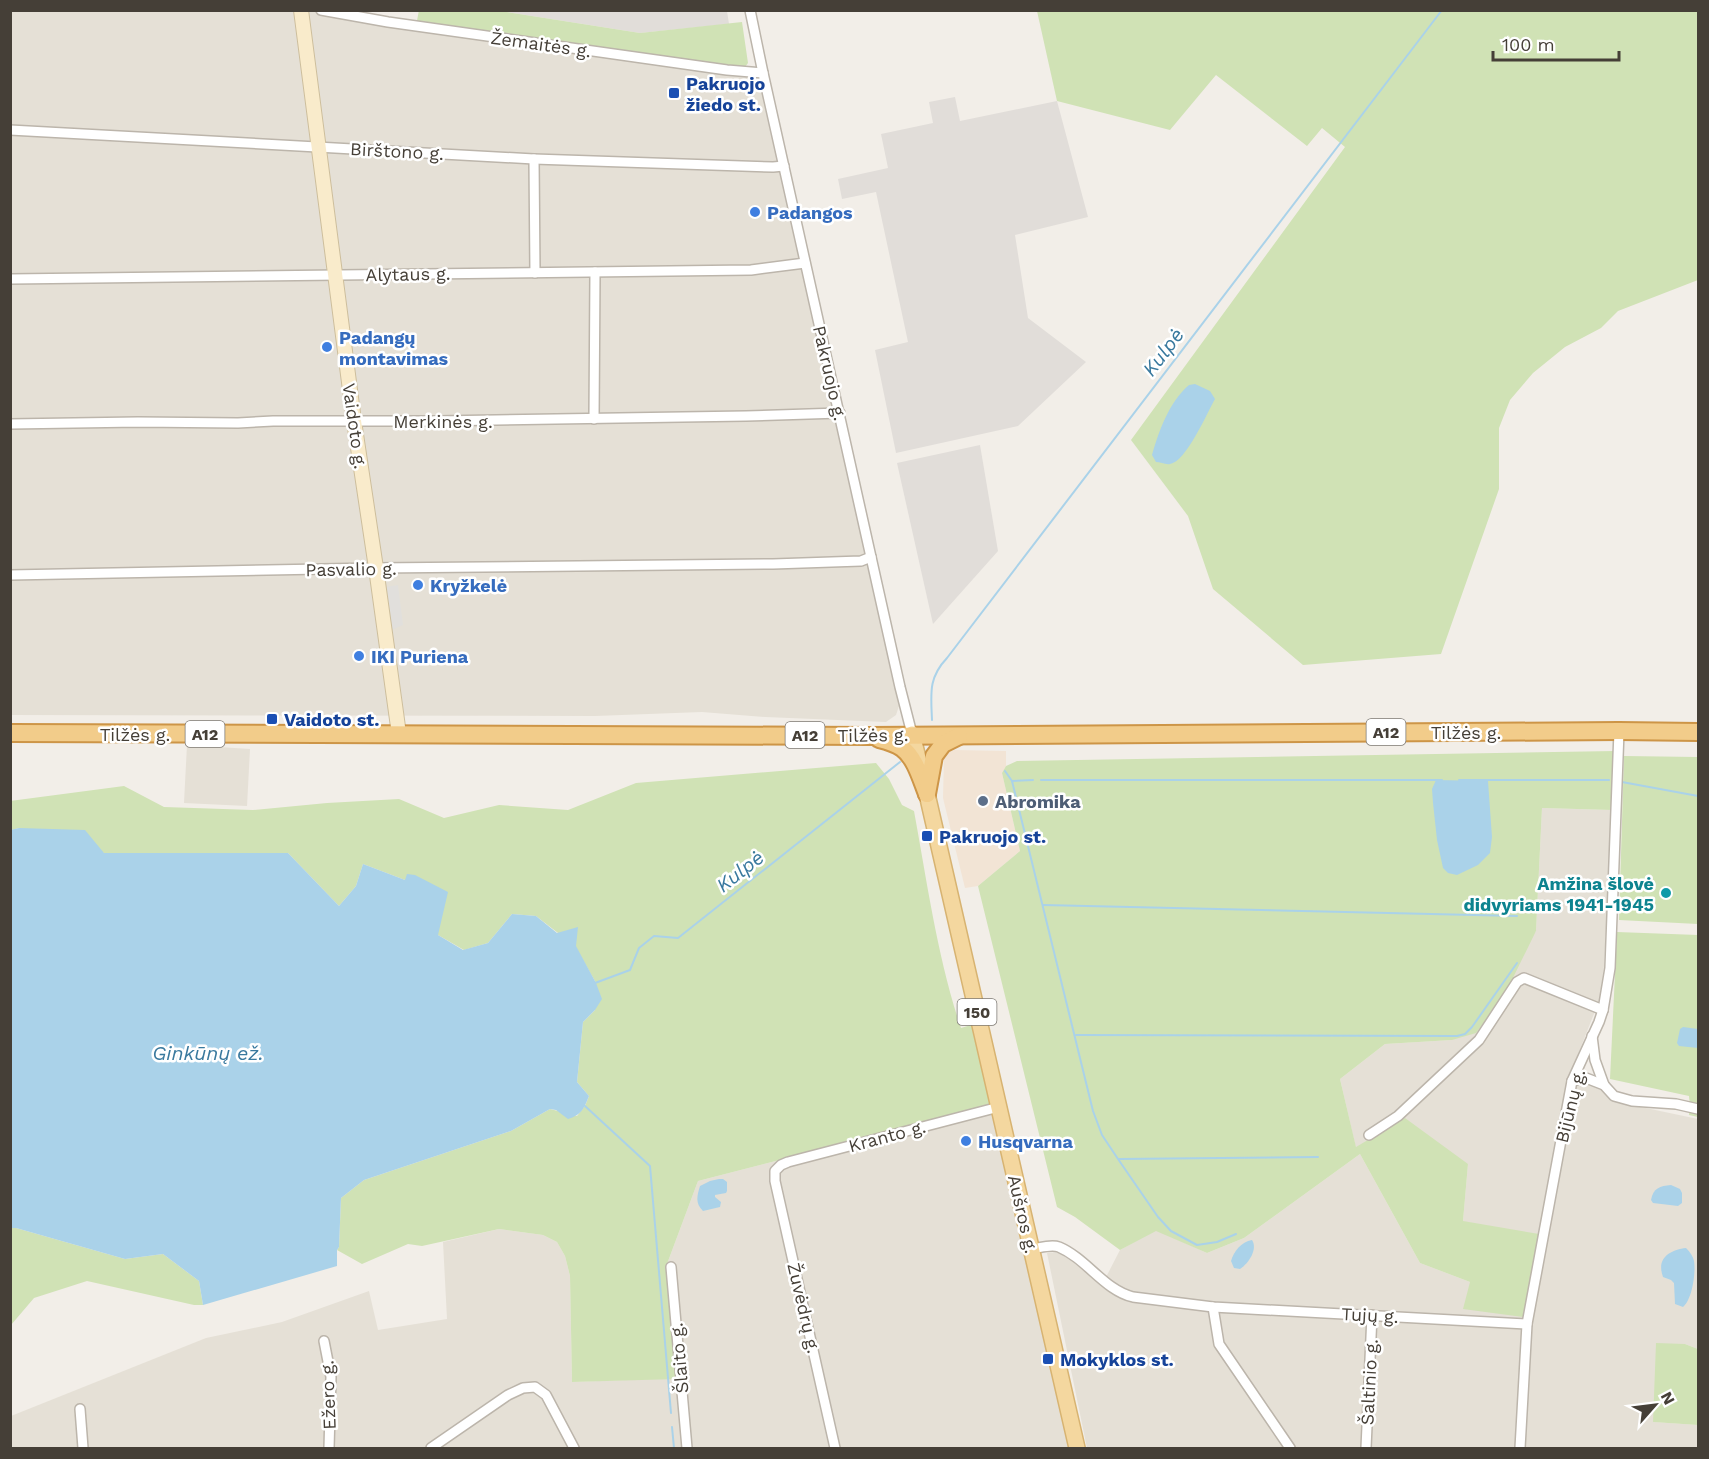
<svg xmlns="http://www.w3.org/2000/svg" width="1709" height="1459" font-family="'Work Sans',sans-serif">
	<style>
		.residential { fill: #e5e0d6 }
		.commercial { fill: #f2e4d5 }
		.industrial { fill: #e1ddd9 }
		.green { fill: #d0e2b5 }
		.parking { fill: #e1dfdc }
		.water { fill: #aad2e9 }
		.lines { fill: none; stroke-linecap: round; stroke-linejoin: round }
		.stream { stroke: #aad2e9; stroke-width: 2 }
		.minor-casing { stroke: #bcb5ab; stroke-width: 12 }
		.secondary-casing { stroke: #cdbe9c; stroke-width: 16 }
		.primary-casing { stroke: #d7b371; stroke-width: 18 }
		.trunk-casing { stroke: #cd9547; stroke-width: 20 }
		.minor { stroke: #fff; stroke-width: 9 }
		.secondary { stroke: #f9ebcb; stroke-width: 14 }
		.primary { stroke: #f4d79f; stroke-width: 15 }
		.trunk { stroke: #f2cc8a; stroke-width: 16 }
		.transit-dot { fill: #1a4fb4; stroke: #fff; stroke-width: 2 }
		.shop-dot { fill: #3f7fe0; stroke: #fff; stroke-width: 2 }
		.service-dot { fill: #5c6f8a; stroke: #fff; stroke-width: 2 }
		.culture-dot { fill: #0f9aa8; stroke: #fff; stroke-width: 2 }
		.labels { text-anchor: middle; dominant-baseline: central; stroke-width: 5; stroke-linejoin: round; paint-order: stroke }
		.shield { fill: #fff; stroke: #7d7973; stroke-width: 1.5 }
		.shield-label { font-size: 16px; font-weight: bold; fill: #453f37 }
		.street-label { font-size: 18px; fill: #453f37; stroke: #fff }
		.transit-label { font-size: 18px; font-weight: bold; fill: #164399; stroke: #fff; text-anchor: start }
		.shop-label { font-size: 18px; font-weight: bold; fill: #366cbe; stroke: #fff; text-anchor: start }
		.service-label { font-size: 18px; font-weight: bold; fill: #4e5e75; stroke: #fff; text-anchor: start }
		.culture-label { font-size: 18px; font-weight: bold; fill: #0d838f; stroke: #fff; text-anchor: end }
		.water-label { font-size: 20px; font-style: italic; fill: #39799e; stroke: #fff }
	</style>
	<rect width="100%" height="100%" fill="#f2eee8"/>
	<g class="residential">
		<path d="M 10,11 L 321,11 L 649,59 L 751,77 L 762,84 L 885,635 L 899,706 L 896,715 L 886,722 L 765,717 L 702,712 L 595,716 L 11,715 Z"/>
		<path d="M 187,745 L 250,749 L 247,806 L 184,803 Z"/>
		<path d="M 1542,808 L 1612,810 L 1604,966 L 1599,1001 L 1571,1072 L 1622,1103 L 1698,1119 L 1698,1349 L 1685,1344 L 1653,1422 L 1698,1425 L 1698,1448 L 1087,1448 L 1047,1253 L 1058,1252 L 1081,1266 L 1101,1284 L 1104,1281 L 1120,1250 L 1156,1230 L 1207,1253 L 1244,1238 L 1360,1154 L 1420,1263 L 1470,1282 L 1523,1317 L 1463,1221 L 1468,1164 L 1356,1148 L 1340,1079 L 1385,1044 L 1452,1040 L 1536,931 Z"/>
		<path d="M 994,1105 L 1070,1448 L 11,1448 L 11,1416 L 206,1338 L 282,1322 L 369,1291 L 378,1330 L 447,1319 L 443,1242 L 499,1229 L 543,1235 L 557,1242 L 565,1256 L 570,1276 L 572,1382 L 677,1378 L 667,1264 L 698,1181 Z"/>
	</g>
	<path class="commercial" d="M 954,750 L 1006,751 L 1006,766 L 1002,773 L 1020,851 L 978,886 L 965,888 L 943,798 L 944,758 L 949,752 Z"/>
	<g class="industrial">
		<path d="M 500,11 L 727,11 L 729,24 L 640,33 Z"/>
		<path d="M 955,97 L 960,121 L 1057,101 L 1088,217 L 1015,235 L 1028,318 L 1086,362 L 1018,426 L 896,453 L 875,350 L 908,342 L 876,192 L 842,199 L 838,179 L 888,168 L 881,134 L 933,123 L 929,102 Z"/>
		<path d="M 980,445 L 998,551 L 933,624 L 897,463 Z"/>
	</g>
	<g class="green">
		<path d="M 419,10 L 500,11 L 640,33 L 742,22 L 748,63 L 745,67 L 640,57 L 416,26 Z"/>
		<path d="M 1037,11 L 1698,11 L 1698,280 L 1618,311 L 1601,328 L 1565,347 L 1533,373 L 1510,400 L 1499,428 L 1499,489 L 1441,654 L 1303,665 L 1213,589 L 1188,516 L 1131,440 L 1345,147 L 1322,128 L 1307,146 L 1216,75 L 1170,130 L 1057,101 Z"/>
		<path d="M 1615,751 L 1612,810 L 1542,808 L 1536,931 L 1505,994 L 1476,1033 L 1452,1040 L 1385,1044 L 1340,1079 L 1356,1147 L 1405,1118 L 1468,1164 L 1463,1221 L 1539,1234 L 1523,1317 L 1463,1309 L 1470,1282 L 1420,1263 L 1360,1154 L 1244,1238 L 1207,1253 L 1156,1231 L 1120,1250 L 1075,1217 L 1057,1207 L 978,886 L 1020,851 L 1002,773 L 1006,766 L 1017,761 Z"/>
		<path d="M 1624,756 L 1698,757 L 1698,924 L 1619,920 Z"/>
		<path d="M 876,763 L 889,779 L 902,805 L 914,811 C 927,882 938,960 961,1028 L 974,1024 L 994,1105 L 698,1181 L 667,1264 L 677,1379 L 572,1382 L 570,1276 L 565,1256 L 557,1242 L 543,1235 L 499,1229 L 422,1246 L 408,1244 L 362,1264 L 337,1250 L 339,1247 L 341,1198 L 364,1180 L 511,1131 L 550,1109 L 577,1116 L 585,1106 L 589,1096 L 577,1082 L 583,1022 L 595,1010 L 596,983 L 575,946 L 536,916 L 512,914 L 488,943 L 464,950 L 438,935 L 405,880 L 363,864 L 356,886 L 339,906 L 288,853 L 104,853 L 19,828 L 11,830 L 10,801 L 124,786 L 164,807 L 253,810 L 327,803 L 399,799 L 444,818 L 499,805 L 568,810 L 636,783 Z"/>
		<path d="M 1617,932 L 1698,935 L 1698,1117 L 1689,1115 L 1690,1107 L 1689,1096 L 1610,1079 Z"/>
		<path d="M 11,1228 L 16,1228 L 125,1259 L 163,1254 L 199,1281 L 203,1305 L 194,1305 L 87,1281 L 34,1298 L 11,1325 Z"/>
		<path d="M 1656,1343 L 1685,1344 L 1698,1349 L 1698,1425 L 1653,1422 Z"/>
	</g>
	<path class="parking" d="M 398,585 L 403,625 L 385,633 L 379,588 Z"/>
	<g class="water">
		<path d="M 1195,384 L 1210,391 L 1215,399 C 1207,413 1186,462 1170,464 C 1166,465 1160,462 1156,462 L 1152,455 C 1159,431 1169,402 1189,385 Z"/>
		<path d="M 1436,780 L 1488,781 L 1492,837 L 1490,853 L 1478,865 L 1457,875 L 1448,873 L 1443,868 L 1437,840 L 1433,803 L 1432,789 Z"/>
		<path d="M 19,828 L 85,830 L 104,853 L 288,853 L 339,906 L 356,886 L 363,864 L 405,880 L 407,874 L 415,875 L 448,892 L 438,935 L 463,950 L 488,943 L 512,914 L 536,916 L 557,933 L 578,927 L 576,946 L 596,983 L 602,999 L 595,1010 L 583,1022 L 577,1082 L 589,1096 C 584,1109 581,1115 568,1119 L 556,1110 L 550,1109 L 511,1131 L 364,1180 L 341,1198 L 339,1247 L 337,1250 L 337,1266 L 203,1305 L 199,1281 L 163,1254 L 125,1259 L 16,1228 L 11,1228 L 10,830 Z"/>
		<path d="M 1683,1027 L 1698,1029 L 1698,1048 L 1679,1046 L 1677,1043 L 1680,1029 Z"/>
		<path d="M 719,1179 L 723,1179 L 727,1182 L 727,1191 L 726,1193 L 715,1195 L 715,1197 L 721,1202 L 720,1207 L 703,1211 C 695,1203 697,1196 700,1186 L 710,1181 Z"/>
		<path d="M 1671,1185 L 1680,1189 L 1682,1193 L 1682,1203 L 1678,1206 L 1653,1203 L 1651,1200 C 1653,1188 1660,1186 1671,1185 Z"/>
		<path d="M 1252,1240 C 1258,1249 1249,1263 1240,1269 L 1234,1268 L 1231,1261 C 1234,1251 1241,1242 1252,1240 Z"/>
		<path d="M 1686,1248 C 1690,1252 1693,1256 1694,1261 C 1696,1273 1692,1300 1683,1307 L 1675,1304 L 1674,1283 L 1671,1280 L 1663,1277 C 1656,1258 1670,1250 1686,1248 Z"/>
	</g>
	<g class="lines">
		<g class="stream">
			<path d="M 932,720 C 931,694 928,678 947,658 L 1442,10"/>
			<path d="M 1005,771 L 1012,781 L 1033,780"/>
			<path d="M 1041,780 L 1442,780"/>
			<path d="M 1459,780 L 1609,780"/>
			<path d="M 1012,781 L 1093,1111 L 1102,1135 L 1118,1159 L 1158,1217 L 1171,1231 L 1197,1245 L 1217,1242 L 1236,1234"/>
			<path d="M 1622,782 L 1698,796"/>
			<path d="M 1043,905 L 1517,916"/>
			<path d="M 595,983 L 630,970 L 639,948 L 654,936 L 678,938 L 900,762"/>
			<path d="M 1076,1035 L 1457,1036 L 1465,1034 L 1472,1027 L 1517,963"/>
			<path d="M 585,1106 L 650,1166 L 671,1413"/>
			<path d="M 1119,1159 L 1318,1157"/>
			<path d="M 672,1427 L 674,1448"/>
		</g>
		<defs>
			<g id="minor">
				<path d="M 321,10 L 388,22 L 727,70 L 763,73"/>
				<path d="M 750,10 L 763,73 L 900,687 L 912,734"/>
				<path d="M 10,130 L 534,159 L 773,167 L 784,166"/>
				<path d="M 534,159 L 535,273"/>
				<path d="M 10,279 L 751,270 L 805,263"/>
				<path d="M 594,419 L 595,272"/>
				<path d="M 10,424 L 138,422 L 238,423 L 273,421 L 438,421 L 746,416 L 840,413"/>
				<path d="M 10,575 L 376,568 L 773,564 L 861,561 L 871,557"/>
				<path d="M 1592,1036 L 1595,1060 L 1604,1085"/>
				<path d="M 1572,1081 L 1586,1078 L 1604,1085 L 1614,1096 L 1632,1101 L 1676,1104 L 1698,1109"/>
				<path d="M 1369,1135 L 1398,1116 L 1479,1040 L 1517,982 L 1524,978 L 1603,1010"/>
				<path d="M 1031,1249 C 1040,1248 1051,1244 1059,1247 C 1087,1259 1104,1290 1133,1297 L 1213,1307 L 1527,1324"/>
				<path d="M 671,1267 L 687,1448"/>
				<path d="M 1213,1307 L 1219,1344 L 1290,1448"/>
				<path d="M 324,1341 L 331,1377 L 329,1448"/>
				<path d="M 80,1409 L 83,1448"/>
				<path d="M 431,1448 L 508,1395 L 523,1388 L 535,1387 L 546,1395 L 574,1448"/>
				<path d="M 835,1448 L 775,1181 L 775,1171 L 781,1165 L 788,1162 L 999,1107"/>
				<path d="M 1366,1448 L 1372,1315"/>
				<path d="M 1520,1448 L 1527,1324 L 1572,1081 L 1599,1022 L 1603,1010 L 1610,968 L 1619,731"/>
			</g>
			<path id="secondary" d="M 301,10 L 354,421 L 376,568 L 399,734"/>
			<path id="primary" d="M 912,734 L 927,794 L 1077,1448"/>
			<g id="trunk">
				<path d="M 10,733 L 870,736 L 1619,731 L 1698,732"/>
				<path d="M 879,739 C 887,741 895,743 902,748 C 915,757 921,779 927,794"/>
				<path d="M 927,794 L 934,756 L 943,744 L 959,736"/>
			</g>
		</defs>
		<use href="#minor" class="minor-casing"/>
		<use href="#secondary" class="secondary-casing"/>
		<use href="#primary" class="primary-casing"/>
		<use href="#trunk" class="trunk-casing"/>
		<use href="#minor" class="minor"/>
		<use href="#secondary" class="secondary"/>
		<use href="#primary" class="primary"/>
		<use href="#trunk" class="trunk"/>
	</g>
	<g class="transit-dot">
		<rect x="668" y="87" width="12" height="12" rx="3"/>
		<rect x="266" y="713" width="12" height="12" rx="3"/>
		<rect x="921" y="830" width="12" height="12" rx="3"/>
		<rect x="1042" y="1353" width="12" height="12" rx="3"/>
	</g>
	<g class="shop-dot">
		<circle cx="755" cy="212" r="6"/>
		<circle cx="327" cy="347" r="6"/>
		<circle cx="418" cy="585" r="6"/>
		<circle cx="359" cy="656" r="6"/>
		<circle cx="966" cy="1141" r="6"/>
	</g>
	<circle class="service-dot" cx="983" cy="801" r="6"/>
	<circle class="culture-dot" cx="1666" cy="893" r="6"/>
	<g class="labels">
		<g class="shield">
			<rect x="1366.5" y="719" width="39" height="26" rx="4.5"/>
			<rect x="185.5" y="721" width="39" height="26" rx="4.5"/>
			<rect x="785.5" y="722" width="39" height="26" rx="4.5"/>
			<rect x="957.5" y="999" width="39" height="26" rx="4.5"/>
		</g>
		<g class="shield-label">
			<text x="1386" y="732">A12</text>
			<text x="205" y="734">A12</text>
			<text x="805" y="735">A12</text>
			<text x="977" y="1012">150</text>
		</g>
		<g class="street-label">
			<text transform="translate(541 44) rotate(8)">Žemaitės g.</text>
			<text transform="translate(397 151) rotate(3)">Birštono g.</text>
			<text transform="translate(408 274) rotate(-1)">Alytaus g.</text>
			<text transform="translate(830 373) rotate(77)">Pakruojo g.</text>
			<text x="443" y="421">Merkinės g.</text>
			<text transform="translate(355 426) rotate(82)">Vaidoto g.</text>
			<text transform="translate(351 569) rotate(-1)">Pasvalio g.</text>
			<text x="1466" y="732">Tilžės g.</text>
			<text x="135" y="734">Tilžės g.</text>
			<text transform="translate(873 735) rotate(-1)">Tilžės g.</text>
			<text transform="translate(1570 1106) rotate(-76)">Bijūnų g.</text>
			<text transform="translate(887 1136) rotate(-15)">Kranto g.</text>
			<text transform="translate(1023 1214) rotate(77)">Aušros g.</text>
			<text transform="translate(804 1308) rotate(77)">Žuvėdrų g.</text>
			<text transform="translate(1370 1315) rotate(3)">Tujų g.</text>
			<text transform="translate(679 1358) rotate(-95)">Šlaito g.</text>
			<text transform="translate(1369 1382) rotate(-87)">Šaltinio g.</text>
			<text transform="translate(328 1395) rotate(-92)">Ežero g.</text>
		</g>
		<g class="transit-label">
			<text x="686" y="83">Pakruojo<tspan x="686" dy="21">žiedo st.</tspan></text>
			<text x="284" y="719">Vaidoto st.</text>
			<text x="939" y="836">Pakruojo st.</text>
			<text x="1060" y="1359">Mokyklos st.</text>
		</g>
		<g class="shop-label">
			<text x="767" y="212">Padangos</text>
			<text x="339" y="337">Padangų<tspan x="339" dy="21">montavimas</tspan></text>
			<text x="430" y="585">Kryžkelė</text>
			<text x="371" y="656">IKI Puriena</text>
			<text x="978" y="1141">Husqvarna</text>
		</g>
		<g class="service-label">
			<text x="995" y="801">Abromika</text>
		</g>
		<g class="culture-label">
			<text x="1654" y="883">Amžina šlovė<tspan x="1654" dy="21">didvyriams 1941-1945</tspan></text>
		</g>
		<g class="water-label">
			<text transform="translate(1163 352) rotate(-53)">Kulpė</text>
			<text transform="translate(740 871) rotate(-38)">Kulpė</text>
			<text x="208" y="1053">Ginkūnų ež.</text>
		</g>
	</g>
	<rect width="1709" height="1459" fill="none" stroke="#453f37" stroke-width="24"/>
	<g transform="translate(1655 1405) rotate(62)" stroke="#ffffff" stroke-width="4.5" paint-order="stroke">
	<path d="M0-4.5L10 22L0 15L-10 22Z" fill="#453f37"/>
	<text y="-9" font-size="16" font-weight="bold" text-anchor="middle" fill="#453f37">N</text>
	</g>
	<path d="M1493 51v9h126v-9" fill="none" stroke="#453f37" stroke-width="3"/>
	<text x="1502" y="51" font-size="18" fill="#453f37" stroke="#ffffff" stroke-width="4.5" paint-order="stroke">100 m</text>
</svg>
